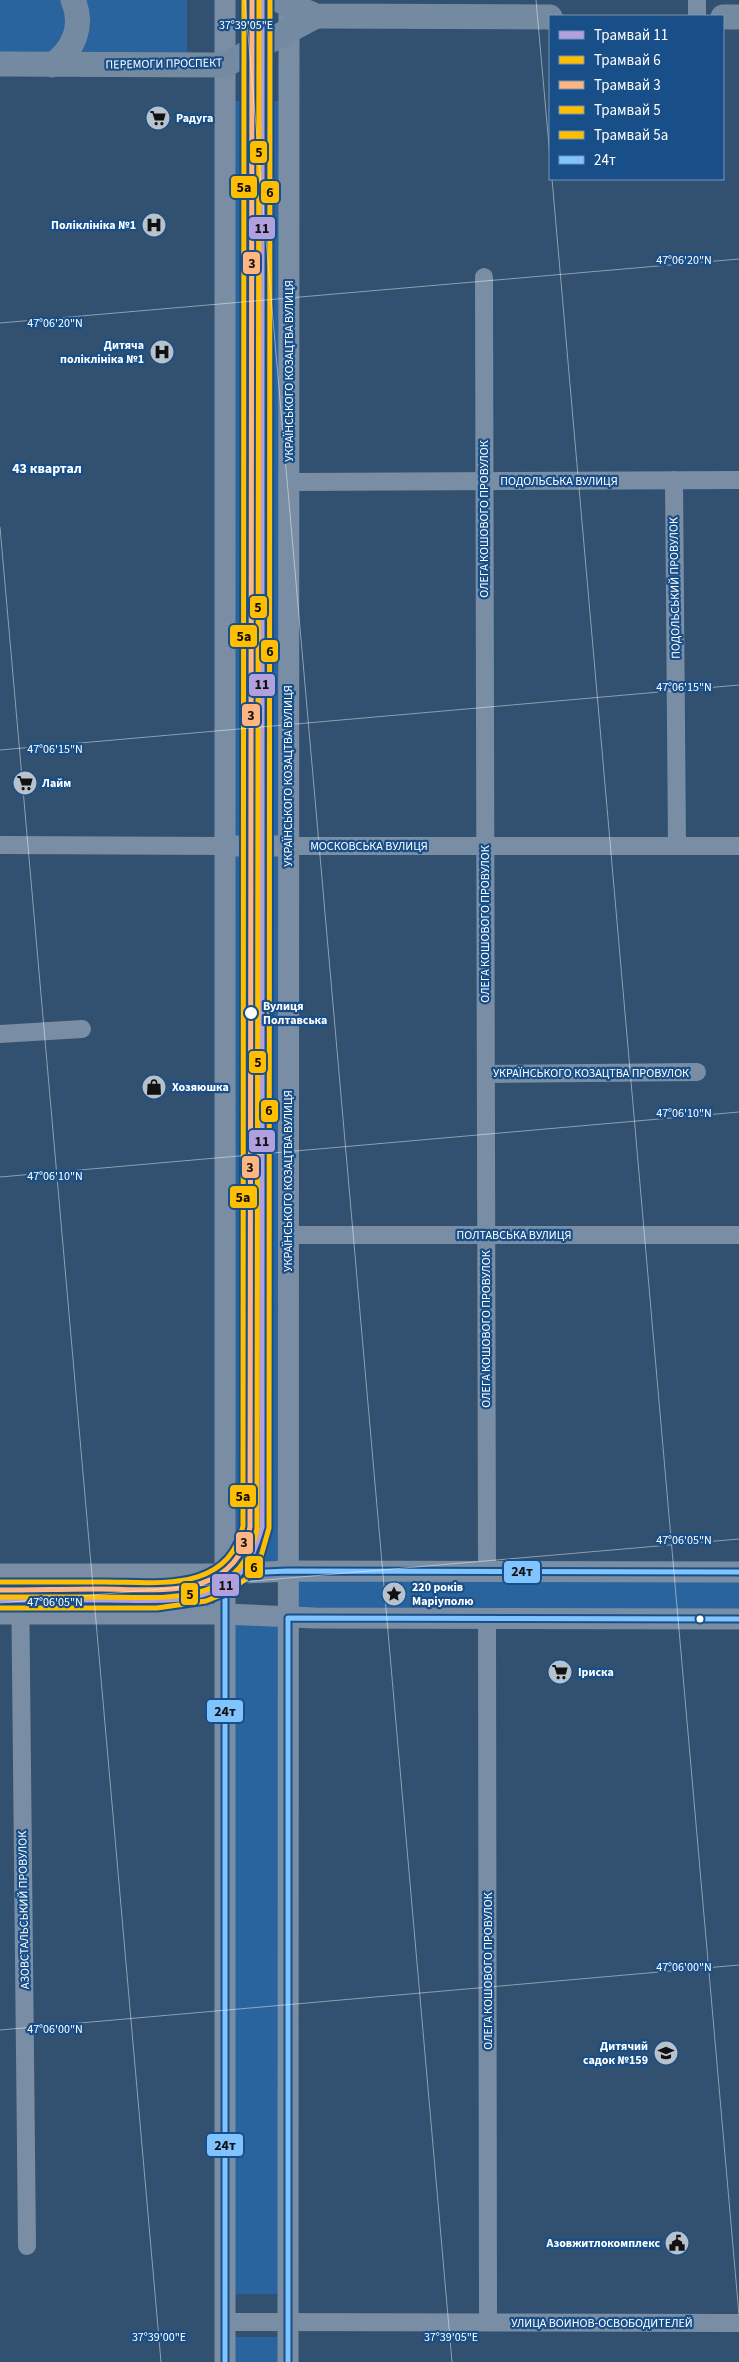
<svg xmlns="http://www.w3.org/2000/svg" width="739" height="2362" font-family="'Source Sans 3',sans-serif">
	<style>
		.green { fill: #29649f }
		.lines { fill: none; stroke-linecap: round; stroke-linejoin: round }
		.minor { stroke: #798ea4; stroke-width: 18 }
		.tertiary { stroke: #798ea4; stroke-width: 21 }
		.secondary { stroke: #748aa0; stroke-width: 25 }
		.bus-1-casing { stroke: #194f88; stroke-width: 9 }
		.bus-1 { stroke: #80c4ff; stroke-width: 5 }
		.tram-1-casing { stroke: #194f88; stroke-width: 9 }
		.tram-2-casing { stroke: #194f88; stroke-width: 9 }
		.tram-3-casing { stroke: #194f88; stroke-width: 9 }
		.tram-4-casing { stroke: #194f88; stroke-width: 9 }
		.tram-5-casing { stroke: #194f88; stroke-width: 9 }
		.tram-1 { stroke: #b0a1de; stroke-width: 5 }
		.tram-2 { stroke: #ffbf00; stroke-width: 5 }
		.tram-3 { stroke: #ffb580; stroke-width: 5 }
		.tram-4 { stroke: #ffbf00; stroke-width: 5 }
		.tram-5 { stroke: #ffbf00; stroke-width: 5 }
		.ticks { fill: none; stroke: #fff; stroke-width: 1; stroke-opacity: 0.45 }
		.stop-dot { fill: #fff; stroke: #194f88; stroke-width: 2 }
		.labels { text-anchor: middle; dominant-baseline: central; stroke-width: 4.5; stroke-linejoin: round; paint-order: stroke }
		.street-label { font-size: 12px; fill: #fff; stroke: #194f88 }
		.poi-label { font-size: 12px; font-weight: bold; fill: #fff; stroke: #194f88; text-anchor: start }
		.stop-label { font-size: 12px; font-weight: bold; fill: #fff; stroke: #194f88; text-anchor: start }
		.neighbourhood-label { font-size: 14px; font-weight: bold; fill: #fff; stroke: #194f88 }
		.ticks-label { font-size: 12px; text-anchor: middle; fill: #fff; stroke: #194f88; stroke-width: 4.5; stroke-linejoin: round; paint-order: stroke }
		.line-badge { stroke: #194f88; stroke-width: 2 }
		.pale-badge-label { font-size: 14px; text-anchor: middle; font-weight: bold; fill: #111 }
	</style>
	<rect width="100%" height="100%" fill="#32506f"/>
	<g class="green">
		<rect x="0" y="0" width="187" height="56"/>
		<path d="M 231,101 L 283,101 L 282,839 L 231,840 Z"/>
		<path d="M 231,852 L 282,852 L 282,1566 L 231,1567 Z"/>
		<path d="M 293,1575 L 739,1576 L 739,1613 L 293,1612 Z"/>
		<path d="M 231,1622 L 281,1625 L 282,2294 L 230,2294 Z"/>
		<rect x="230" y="2337" width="52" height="25"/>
	</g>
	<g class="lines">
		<g class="minor">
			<path d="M 697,16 L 697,0"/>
			<path d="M 484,277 L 487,1572"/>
			<path d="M 674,480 L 677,846"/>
			<path d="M 289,482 L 739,480"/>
			<path d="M 0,845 L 225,846"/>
			<path d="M 288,846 L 739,846"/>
			<path d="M 0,1034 L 82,1029"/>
			<path d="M 486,1074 L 697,1072"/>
			<path d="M 288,1235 L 739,1235"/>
			<path d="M 20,1574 L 27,2246"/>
			<path d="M 487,1619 L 488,2322"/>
			<path d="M 225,2322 L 739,2323"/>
		</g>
		<g class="tertiary">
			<path d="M 225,846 L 288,846"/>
			<path d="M 0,1574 L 225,1574 L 288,1571 L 739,1572"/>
			<path d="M 0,1614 L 225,1614 L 315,1618 L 739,1619"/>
			<path d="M 225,2362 L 225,0"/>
			<path d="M 288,2362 L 289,15"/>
		</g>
		<g class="secondary">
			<path d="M 279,0 L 316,16 L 550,17"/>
			<path d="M 723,17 L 739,17"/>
			<path d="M 0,64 L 225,65 L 316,16"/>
			<path d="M 52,65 C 74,50 84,25 73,0"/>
		</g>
		<defs>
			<g id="bus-1">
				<path d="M 225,2362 L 225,1574 L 288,1571 L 739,1572"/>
				<path d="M 288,2362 L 288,1618 L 739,1619"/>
			</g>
		</defs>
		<use href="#bus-1" class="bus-1-casing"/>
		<use href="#bus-1" class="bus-1"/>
		<defs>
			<path id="tram-1" d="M 0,1600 C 36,1600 72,1600 107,1600 C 145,1600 190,1605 224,1586 C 247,1573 255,1551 262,1527 L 262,0"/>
			<path id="tram-2" d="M 0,1608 L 157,1608 L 206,1601 L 228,1592 L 247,1578 L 261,1556 L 269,1528 L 270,0"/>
			<path id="tram-3" d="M 0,1590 C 33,1590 67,1589 100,1589 C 158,1589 234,1602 250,1527 L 252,0"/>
			<path id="tram-4" d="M 0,1597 C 33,1597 66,1597 100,1597 C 162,1597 241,1609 257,1529 L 259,0"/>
			<path id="tram-5" d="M 0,1582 C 33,1582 66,1582 99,1582 C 152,1581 228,1596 243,1526 L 244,0"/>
		</defs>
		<use href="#tram-1" class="tram-1-casing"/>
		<use href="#tram-2" class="tram-2-casing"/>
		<use href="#tram-3" class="tram-3-casing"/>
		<use href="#tram-4" class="tram-4-casing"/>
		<use href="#tram-5" class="tram-5-casing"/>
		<use href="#tram-1" class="tram-1"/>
		<use href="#tram-2" class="tram-2"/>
		<use href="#tram-3" class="tram-3"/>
		<use href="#tram-4" class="tram-4"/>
		<use href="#tram-5" class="tram-5"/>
	</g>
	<path class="ticks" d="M 245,0 L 452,2362M 536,0 L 550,157M 552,179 L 739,2315M 0,323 L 739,259M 0,527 L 161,2362M 0,750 L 739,685M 0,1177 L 739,1112M 0,1603 L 739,1539M 0,2030 L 739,1965"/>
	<defs>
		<symbol id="supermarket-disc" viewBox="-11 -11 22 22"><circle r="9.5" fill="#b7c2cd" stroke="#194f88"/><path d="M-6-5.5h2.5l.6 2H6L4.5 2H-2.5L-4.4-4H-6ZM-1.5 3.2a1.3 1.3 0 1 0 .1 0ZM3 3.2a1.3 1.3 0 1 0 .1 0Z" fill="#111"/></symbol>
		<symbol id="hospital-disc" viewBox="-11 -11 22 22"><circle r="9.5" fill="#b7c2cd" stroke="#194f88"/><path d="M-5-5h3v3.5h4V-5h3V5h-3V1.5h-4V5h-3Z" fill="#111"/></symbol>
		<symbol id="shop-disc" viewBox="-11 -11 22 22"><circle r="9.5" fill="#b7c2cd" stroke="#194f88"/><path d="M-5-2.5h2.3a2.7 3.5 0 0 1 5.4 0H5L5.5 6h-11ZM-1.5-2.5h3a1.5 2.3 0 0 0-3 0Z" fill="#111"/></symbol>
		<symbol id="sight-disc" viewBox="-11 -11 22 22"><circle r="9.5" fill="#b7c2cd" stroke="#194f88"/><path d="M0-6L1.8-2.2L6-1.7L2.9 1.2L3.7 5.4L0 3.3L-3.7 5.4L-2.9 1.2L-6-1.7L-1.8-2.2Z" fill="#111"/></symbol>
		<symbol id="school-disc" viewBox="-11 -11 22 22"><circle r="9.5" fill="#b7c2cd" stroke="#194f88"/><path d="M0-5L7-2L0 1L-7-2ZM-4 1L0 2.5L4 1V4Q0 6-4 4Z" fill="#111"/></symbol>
		<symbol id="civic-disc" viewBox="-11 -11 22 22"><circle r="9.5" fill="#b7c2cd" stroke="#194f88"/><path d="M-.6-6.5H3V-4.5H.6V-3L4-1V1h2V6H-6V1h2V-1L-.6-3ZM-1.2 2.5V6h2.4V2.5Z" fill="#111"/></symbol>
	</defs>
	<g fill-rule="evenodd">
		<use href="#supermarket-disc" x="144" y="104" width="28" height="28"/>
		<use href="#hospital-disc" x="140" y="211" width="28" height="28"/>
		<use href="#hospital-disc" x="148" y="338" width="28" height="28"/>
		<use href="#supermarket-disc" x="11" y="769" width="28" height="28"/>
		<use href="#shop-disc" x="140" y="1073" width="28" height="28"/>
		<use href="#sight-disc" x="380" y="1580" width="28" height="28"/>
		<use href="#supermarket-disc" x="546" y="1658" width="28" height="28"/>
		<use href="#school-disc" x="652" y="2039" width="28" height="28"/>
		<use href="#civic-disc" x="663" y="2229" width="28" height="28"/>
	</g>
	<g class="stop-dot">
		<circle cx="251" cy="1013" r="7"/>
		<circle cx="700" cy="1619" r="4.5"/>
	</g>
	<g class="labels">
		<g class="street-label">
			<text transform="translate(164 64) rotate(-1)">ПЕРЕМОГИ ПРОСПЕКТ</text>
			<text transform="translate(289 371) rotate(-90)">УКРАЇНСЬКОГО КОЗАЦТВА ВУЛИЦЯ</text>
			<text x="559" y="481">ПОДОЛЬСЬКА ВУЛИЦЯ</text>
			<text transform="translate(484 519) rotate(-90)">ОЛЕГА КОШОВОГО ПРОВУЛОК</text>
			<text transform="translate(675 588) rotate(-91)">ПОДОЛЬСЬКИЙ ПРОВУЛОК</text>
			<text transform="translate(288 776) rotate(-90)">УКРАЇНСЬКОГО КОЗАЦТВА ВУЛИЦЯ</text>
			<text x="369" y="846">МОСКОВСЬКА ВУЛИЦЯ</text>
			<text transform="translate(485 924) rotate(-90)">ОЛЕГА КОШОВОГО ПРОВУЛОК</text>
			<text x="591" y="1073">УКРАЇНСЬКОГО КОЗАЦТВА ПРОВУЛОК</text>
			<text transform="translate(288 1181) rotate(-90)">УКРАЇНСЬКОГО КОЗАЦТВА ВУЛИЦЯ</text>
			<text x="514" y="1235">ПОЛТАВСЬКА ВУЛИЦЯ</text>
			<text transform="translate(486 1329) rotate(-90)">ОЛЕГА КОШОВОГО ПРОВУЛОК</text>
			<text transform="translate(24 1910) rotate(-91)">АЗОВСТАЛЬСЬКИЙ ПРОВУЛОК</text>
			<text transform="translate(488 1971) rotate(-90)">ОЛЕГА КОШОВОГО ПРОВУЛОК</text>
			<text x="602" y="2323">УЛИЦА ВОИНОВ-ОСВОБОДИТЕЛЕЙ</text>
		</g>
		<g class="poi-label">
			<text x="176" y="118">Радуга</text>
			<text x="136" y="225" text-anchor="end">Поліклініка №1</text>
			<text x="144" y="345" text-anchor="end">Дитяча<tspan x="144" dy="14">поліклініка №1</tspan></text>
			<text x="42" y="783">Лайм</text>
			<text x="172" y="1087">Хозяюшка</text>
			<text x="412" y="1587">220 років<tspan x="412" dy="14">Маріуполю</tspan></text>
			<text x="578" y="1672">Іриска</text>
			<text x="648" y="2046" text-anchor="end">Дитячий<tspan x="648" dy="14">садок №159</tspan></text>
			<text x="660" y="2243" text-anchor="end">Азовжитлокомплекс</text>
		</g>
		<g class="stop-label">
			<text x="263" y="1006">Вулиця<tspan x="263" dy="14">Полтавська</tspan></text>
		</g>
		<g class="neighbourhood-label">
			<text x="47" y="469">43 квартал</text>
		</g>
	</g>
	<g class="ticks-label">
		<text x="246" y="29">37°39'05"E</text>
		<text x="684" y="264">47°06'20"N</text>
		<text x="55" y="327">47°06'20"N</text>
		<text x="684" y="691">47°06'15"N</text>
		<text x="55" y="753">47°06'15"N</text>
		<text x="684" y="1117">47°06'10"N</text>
		<text x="55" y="1180">47°06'10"N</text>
		<text x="684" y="1544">47°06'05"N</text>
		<text x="55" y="1606">47°06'05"N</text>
		<text x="684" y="1971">47°06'00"N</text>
		<text x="55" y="2033">47°06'00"N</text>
		<text x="159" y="2341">37°39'00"E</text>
		<text x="451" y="2341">37°39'05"E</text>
	</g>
	<g class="line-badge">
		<rect x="249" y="140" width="19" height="24" rx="5" fill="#ffbf00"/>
		<rect x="230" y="175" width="28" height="24" rx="5" fill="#ffbf00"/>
		<rect x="260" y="180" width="20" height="24" rx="5" fill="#ffbf00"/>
		<rect x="248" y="216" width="28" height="24" rx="5" fill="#b0a1de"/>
		<rect x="242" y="251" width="19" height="24" rx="5" fill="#ffb580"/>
		<rect x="249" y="595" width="19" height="24" rx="5" fill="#ffbf00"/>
		<rect x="229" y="624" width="29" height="24" rx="5" fill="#ffbf00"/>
		<rect x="260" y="639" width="19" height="24" rx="5" fill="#ffbf00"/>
		<rect x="248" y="673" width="28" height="24" rx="5" fill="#b0a1de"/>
		<rect x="241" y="703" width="20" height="24" rx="5" fill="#ffb580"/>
		<rect x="248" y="1050" width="19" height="24" rx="5" fill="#ffbf00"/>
		<rect x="260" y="1099" width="19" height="24" rx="5" fill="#ffbf00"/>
		<rect x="248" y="1129" width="28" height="24" rx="5" fill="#b0a1de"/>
		<rect x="241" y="1155" width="19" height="24" rx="5" fill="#ffb580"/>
		<rect x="229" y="1185" width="29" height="24" rx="5" fill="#ffbf00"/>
		<rect x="229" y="1484" width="28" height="24" rx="5" fill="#ffbf00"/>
		<rect x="235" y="1531" width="19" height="24" rx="5" fill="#ffb580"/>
		<rect x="244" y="1555" width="20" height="24" rx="5" fill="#ffbf00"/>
		<rect x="503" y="1560" width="38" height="24" rx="5" fill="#80c4ff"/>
		<rect x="211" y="1573" width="29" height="24" rx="5" fill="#b0a1de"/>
		<rect x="180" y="1582" width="19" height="24" rx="5" fill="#ffbf00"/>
		<rect x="206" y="1699" width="38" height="24" rx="5" fill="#80c4ff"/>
		<rect x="206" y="2133" width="38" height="24" rx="5" fill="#80c4ff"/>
	</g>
	<g class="pale-badge-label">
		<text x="259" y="157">5</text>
		<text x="244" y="192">5а</text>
		<text x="270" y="197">6</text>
		<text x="262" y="233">11</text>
		<text x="252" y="268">3</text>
		<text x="258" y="612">5</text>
		<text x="244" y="641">5а</text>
		<text x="270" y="656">6</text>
		<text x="262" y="689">11</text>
		<text x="251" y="720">3</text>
		<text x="258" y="1067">5</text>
		<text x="269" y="1115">6</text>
		<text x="262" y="1146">11</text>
		<text x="250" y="1172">3</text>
		<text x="243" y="1202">5а</text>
		<text x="243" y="1501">5а</text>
		<text x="244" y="1547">3</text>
		<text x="254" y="1572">6</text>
		<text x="522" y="1576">24т</text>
		<text x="226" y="1590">11</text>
		<text x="190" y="1599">5</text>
		<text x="225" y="1716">24т</text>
		<text x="225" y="2150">24т</text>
	</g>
	<rect x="549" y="15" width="175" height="165" fill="#194f88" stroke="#7595b8"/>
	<rect x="559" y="31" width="25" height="8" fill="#b0a1de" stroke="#7595b8"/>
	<text x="594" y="40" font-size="15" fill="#ffffff">Трамвай 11</text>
	<rect x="559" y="56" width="25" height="8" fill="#ffbf00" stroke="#7595b8"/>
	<text x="594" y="65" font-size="15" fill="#ffffff">Трамвай 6</text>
	<rect x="559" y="81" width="25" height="8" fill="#ffb580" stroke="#7595b8"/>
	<text x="594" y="90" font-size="15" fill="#ffffff">Трамвай 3</text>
	<rect x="559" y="106" width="25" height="8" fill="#ffbf00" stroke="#7595b8"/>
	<text x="594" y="115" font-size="15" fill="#ffffff">Трамвай 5</text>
	<rect x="559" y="131" width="25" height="8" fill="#ffbf00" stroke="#7595b8"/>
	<text x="594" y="140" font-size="15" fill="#ffffff">Трамвай 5а</text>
	<rect x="559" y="156" width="25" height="8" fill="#80c4ff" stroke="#7595b8"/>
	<text x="594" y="165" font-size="15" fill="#ffffff">24т</text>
</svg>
